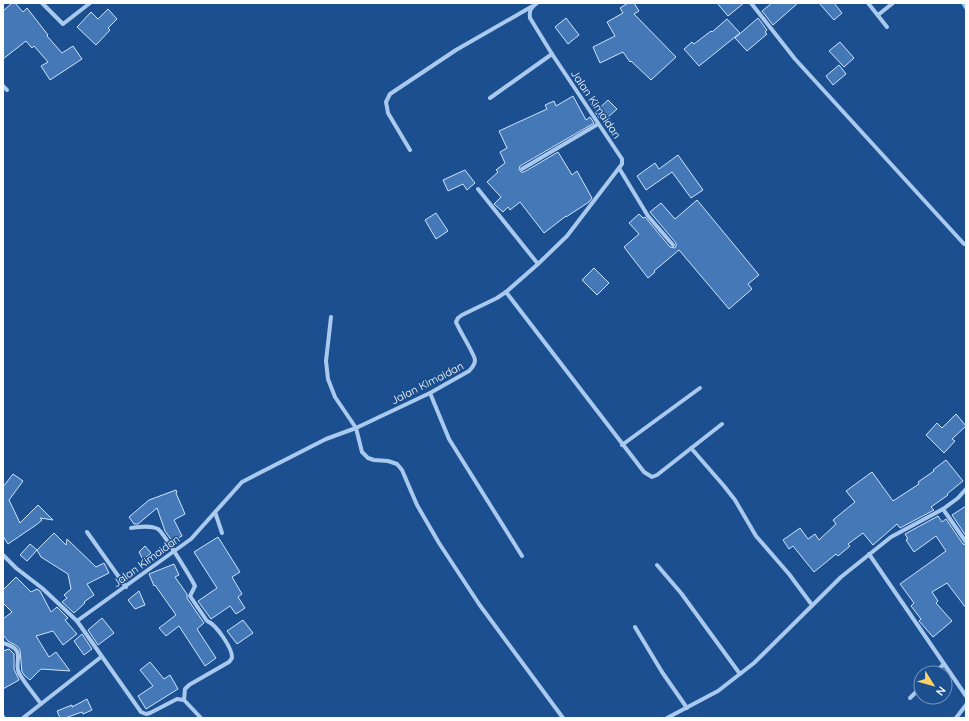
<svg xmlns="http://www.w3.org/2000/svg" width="969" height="721" font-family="Quicksand,sans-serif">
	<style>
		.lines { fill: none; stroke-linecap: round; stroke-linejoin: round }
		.stream { stroke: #9cc4f0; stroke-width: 3.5 }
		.building { fill: #4478b7; stroke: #cfe3fa }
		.street { stroke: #a9c9ee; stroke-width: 4 }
		.labels { text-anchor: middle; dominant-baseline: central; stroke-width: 3; stroke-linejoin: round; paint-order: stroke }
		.street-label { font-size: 11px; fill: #fff; stroke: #1b4f8f }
	</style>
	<rect width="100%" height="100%" fill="#1b4f8f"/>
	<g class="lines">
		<path class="stream" d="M 963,3 L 966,8"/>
	</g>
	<g class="building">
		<path d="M 12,3 L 15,3 L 23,12 L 27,8 L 48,35 L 47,36 L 62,53 L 73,46 L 82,59 L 50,80 L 41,66 L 48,62 L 34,46 L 32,48 L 26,41 L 3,59 L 3,11 Z"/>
		<path d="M 628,3 L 634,3 L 639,11 L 634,14 L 676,57 L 651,80 L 631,61 L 630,62 L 623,52 L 600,63 L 593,47 L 615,36 L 607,22 L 623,13 L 620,8 Z"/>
		<path d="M 717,3 L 744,3 L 728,16 Z"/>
		<path d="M 772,3 L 798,3 L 773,25 L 762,11 Z"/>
		<path d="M 819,3 L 834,3 L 842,13 L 834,20 Z"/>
		<path d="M 108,9 L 117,19 L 108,28 L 110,30 L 96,45 L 77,27 L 91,12 L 98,19 Z"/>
		<path d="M 566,18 L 579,35 L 568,44 L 555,27 Z"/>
		<path d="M 758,18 L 767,30 L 765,32 L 767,34 L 747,51 L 735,38 Z"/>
		<path d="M 727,19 L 740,33 L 699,66 L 684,49 L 692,42 L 694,44 L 711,31 L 712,32 Z"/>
		<path d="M 840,42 L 854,58 L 844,67 L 829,51 Z"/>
		<path d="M 839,65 L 846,74 L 833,85 L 826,76 Z"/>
		<path d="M 573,96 L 586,120 L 590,117 L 594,123 L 520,166 L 519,169 L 521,172 L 524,172 L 558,152 L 572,175 L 577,171 L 592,198 L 589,202 L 566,217 L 566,216 L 544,233 L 520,202 L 510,210 L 508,207 L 503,212 L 494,204 L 501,197 L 487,182 L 498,172 L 496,170 L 505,163 L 500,152 L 507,148 L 499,131 L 547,109 L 545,105 L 554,101 L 556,106 Z"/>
		<path d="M 608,100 L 617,109 L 605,120 L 603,117 L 600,119 L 595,112 Z"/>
		<path d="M 678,155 L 703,190 L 691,198 L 672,172 L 646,190 L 637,176 L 655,163 L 659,169 Z"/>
		<path d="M 465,170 L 475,183 L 467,190 L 463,184 L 448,191 L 443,180 Z"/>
		<path d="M 697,200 L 759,275 L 748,284 L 752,289 L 729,309 L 679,250 L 654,271 L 655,272 L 648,278 L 624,247 L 639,234 L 629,223 L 639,214 L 643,218 L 645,217 L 670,247 L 675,248 L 676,246 L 676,243 L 650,212 L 661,203 L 675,219 Z"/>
		<path d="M 436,213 L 448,231 L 436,239 L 425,220 Z"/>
		<path d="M 594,268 L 609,283 L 597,295 L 582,280 Z"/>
		<path d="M 956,414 L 966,426 L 952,439 L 955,441 L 944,453 L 926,435 L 937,423 L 942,428 Z"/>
		<path d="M 946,460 L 963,481 L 947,494 L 948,495 L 931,507 L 934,510 L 900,528 L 897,524 L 873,545 L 863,533 L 848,544 L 850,546 L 838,556 L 836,554 L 814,572 L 793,546 L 789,549 L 783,540 L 800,528 L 808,539 L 815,534 L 819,540 L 836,524 L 833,520 L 855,502 L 846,491 L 872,472 L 893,501 L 919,484 L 918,482 L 934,471 L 933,470 Z"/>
		<path d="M 13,474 L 23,481 L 9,500 L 20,523 L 38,505 L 53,520 L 40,518 L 42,520 L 36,525 L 8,544 L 3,536 L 3,487 Z"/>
		<path d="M 176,490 L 177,492 L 176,493 L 185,514 L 174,520 L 182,536 L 172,541 L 165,531 L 157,508 L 138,524 L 134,524 L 129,517 L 149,500 Z"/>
		<path d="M 966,506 L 966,536 L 952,515 Z"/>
		<path d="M 938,516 L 942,522 L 946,519 L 963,544 L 966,545 L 966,608 L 947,583 L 932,592 L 938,601 L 936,603 L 952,621 L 933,637 L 919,621 L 921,619 L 911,606 L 914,603 L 900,584 L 946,551 L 936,536 L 914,552 L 906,540 L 908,539 L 905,534 Z"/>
		<path d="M 54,533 L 66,545 L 67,539 L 96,567 L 104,563 L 109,573 L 87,584 L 94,595 L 84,602 L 85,603 L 74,613 L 62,602 L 67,598 L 64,595 L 71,589 L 68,574 L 41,557 L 37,550 Z"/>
		<path d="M 218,537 L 240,572 L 232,577 L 242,594 L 238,597 L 245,608 L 236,614 L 230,606 L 211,619 L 198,601 L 217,588 L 194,552 Z"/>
		<path d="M 30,544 L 37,550 L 27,561 L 20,555 Z"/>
		<path d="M 145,546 L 151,553 L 143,560 L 139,552 Z"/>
		<path d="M 174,564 L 179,575 L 175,577 L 187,594 L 187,598 L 204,623 L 197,629 L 216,658 L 205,666 L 179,626 L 166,636 L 159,628 L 176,615 L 155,585 L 154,586 L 149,574 Z"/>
		<path d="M 16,577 L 31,592 L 37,589 L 40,591 L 51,612 L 57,607 L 68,618 L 65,620 L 77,634 L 63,645 L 53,631 L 36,636 L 49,657 L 56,652 L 70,671 L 41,669 L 30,680 L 25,676 L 22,672 L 20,650 L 17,646 L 8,641 L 3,635 L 3,619 L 12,612 L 3,603 L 3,590 Z"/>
		<path d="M 139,591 L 145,605 L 135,609 L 128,600 Z"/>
		<path d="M 102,618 L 114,633 L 98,645 L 88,630 Z"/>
		<path d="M 243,620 L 253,633 L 237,644 L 227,631 Z"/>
		<path d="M 82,634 L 92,649 L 84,655 L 74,641 Z"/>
		<path d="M 9,649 L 14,654 L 14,669 L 19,680 L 3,689 L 3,651 Z"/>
		<path d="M 150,662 L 164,679 L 170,675 L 178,689 L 146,709 L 138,696 L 153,686 L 140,670 Z"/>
		<path d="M 87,699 L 92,710 L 83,714 L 82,712 L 65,718 L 60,718 L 57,711 L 72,705 L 72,707 Z"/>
	</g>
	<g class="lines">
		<g class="street">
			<path d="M 42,3 L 63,24 L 90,3"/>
			<path d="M 751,3 L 795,59 L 964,244"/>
			<path d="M 868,3 L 887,27"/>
			<path d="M 878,15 L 893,3"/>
			<path d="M 3,86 L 7,90"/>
			<path d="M 490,98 L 552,54"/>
			<path d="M 410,150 L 388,113 L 386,102 L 390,94 L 456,50 L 531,7"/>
			<path d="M 619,168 L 648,216 L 673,245"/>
			<path d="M 522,169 L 598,124"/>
			<path d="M 478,189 L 538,264"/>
			<path d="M 506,292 L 644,472 L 652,477 L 657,475 L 722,424"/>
			<path d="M 331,317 L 326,361 L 328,379 L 335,397 L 356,428 L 362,452 L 368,458 L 374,460 L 388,461 L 397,464 L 402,470 L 417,505 L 439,543 L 479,604 L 563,718"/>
			<path d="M 430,393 L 449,439 L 522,556"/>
			<path d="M 622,445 L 700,388"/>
			<path d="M 691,448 L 724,486 L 735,500 L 756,536 L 789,574 L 812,605"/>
			<path d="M 943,509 L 966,542"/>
			<path d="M 215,512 L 222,533"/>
			<path d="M 131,528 C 140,527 150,525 158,529 C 163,532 191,578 195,586 L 190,596 L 207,621 C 216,624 233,649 232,658 L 229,662 L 189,685 L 185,689 L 184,700"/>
			<path d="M 87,532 L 126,587"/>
			<path d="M 869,554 L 966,696"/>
			<path d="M 3,555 L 16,568 L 42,588 L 77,621 L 141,712 L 146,714 L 150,713 L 177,699 L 184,700 L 201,718"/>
			<path d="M 657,565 L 681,593 L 740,674"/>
			<path d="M 77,621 L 191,539 L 242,482 L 326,439 L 356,428 L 430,393 L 469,371 C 472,368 475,365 475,360 C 474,353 460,332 456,322 L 458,318 L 462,315 L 497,298 L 506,292 L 538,264 L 567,236 L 619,168 L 622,164 L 622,159 L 552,54 L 530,18 C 529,10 531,7 537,3"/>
			<path d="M 635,627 L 662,672 L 687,708"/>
			<path d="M 3,643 C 28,650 13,661 19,673 C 25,684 34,694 41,704"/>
			<path d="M 935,673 L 944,664"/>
			<path d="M 910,698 L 921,687"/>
			<path d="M 3,717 L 4,718"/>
			<path d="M 23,718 L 101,657"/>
			<path d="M 667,718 L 718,691 L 754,663 L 841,577 L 891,537 L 943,509 L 958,498 L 966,489"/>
			<path d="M 956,718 L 966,705"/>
		</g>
	</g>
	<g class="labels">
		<g class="street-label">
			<text transform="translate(596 104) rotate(56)">Jalan Kimaidan</text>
			<text transform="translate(427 383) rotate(-27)">Jalan Kimaidan</text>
			<text transform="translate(146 561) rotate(-36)">Jalan Kimaidan</text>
		</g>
	</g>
	<rect width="969" height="721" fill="none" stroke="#ffffff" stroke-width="8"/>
	<g transform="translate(933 685) rotate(127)"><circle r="19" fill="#1b4f8f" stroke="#7695bc"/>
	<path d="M0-3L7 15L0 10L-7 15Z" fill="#ffd166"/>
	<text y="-6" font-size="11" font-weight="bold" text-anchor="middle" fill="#ffffff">N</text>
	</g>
</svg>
